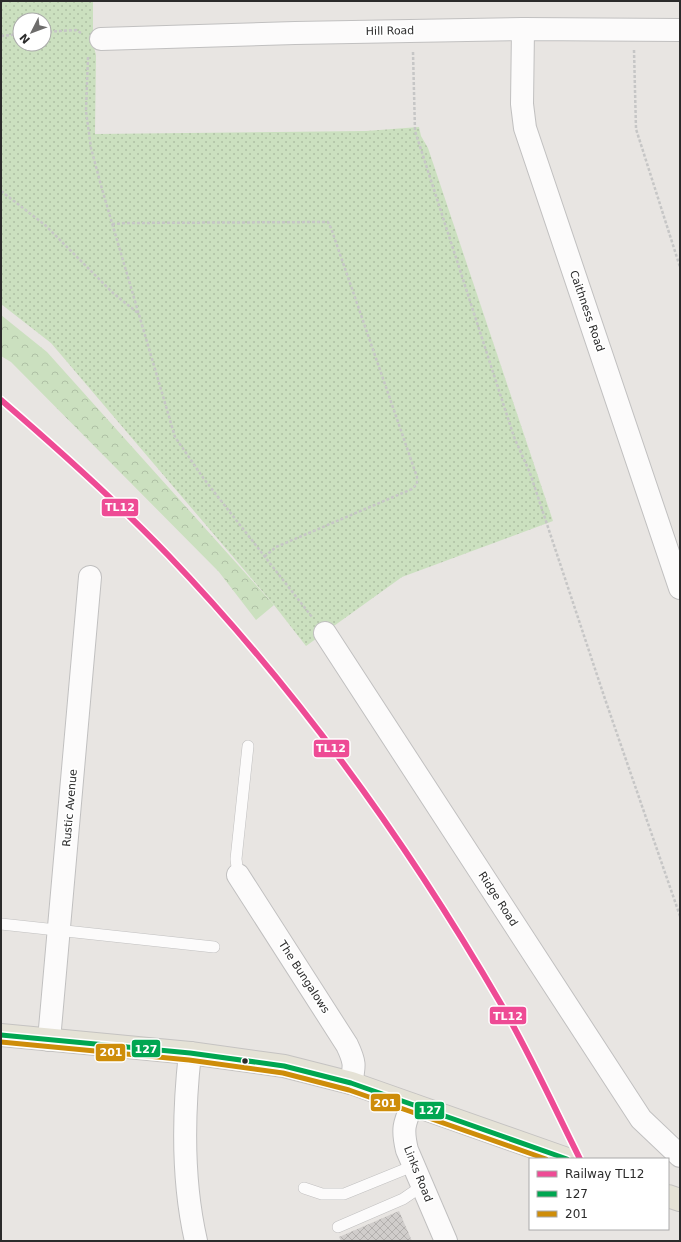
<svg xmlns="http://www.w3.org/2000/svg" width="681" height="1242" font-family="'DejaVu Sans',sans-serif">
	<style>
		.forest { fill: url(#forest-crowns) }
		.garden { fill: url(#garden-dots); fill-rule: evenodd }
		.building { fill: url(#building-cross-hatch) }
		.lines { fill: none; stroke-linecap: round; stroke-linejoin: round }
		.lane-casing { stroke: #c1c0c0; stroke-width: 12 }
		.street-casing { stroke: #c1c0c0; stroke-width: 24 }
		.primary-casing { stroke: #c5c3c2; stroke-width: 24 }
		.path { stroke: #c6c6c6; stroke-width: 2.5; stroke-dasharray: 3 2; stroke-linecap: butt }
		.lane { stroke: #fcfbfb; stroke-width: 11 }
		.street { stroke: #fcfbfb; stroke-width: 22 }
		.primary { stroke: #e5e2d6; stroke-width: 22 }
		.bus-1-casing { stroke: #fff; stroke-width: 8 }
		.bus-2-casing { stroke: #fff; stroke-width: 8 }
		.bus-1 { stroke: #00a651; stroke-width: 5 }
		.bus-2 { stroke: #ce8d09; stroke-width: 5 }
		.rail-1-casing { stroke: #fff; stroke-width: 9 }
		.rail-1 { stroke: #ee4b95; stroke-width: 6 }
		.bus-dot { fill: #2b2b2b; stroke: #fff; stroke-width: 1.5 }
		.labels { text-anchor: middle; dominant-baseline: central; stroke-width: 3.5; stroke-linejoin: round; paint-order: stroke }
		.street-label { font-size: 11px; fill: #2b2b2b; stroke: #fff }
		.line-badge { stroke: #fff; stroke-width: 1.5 }
		.badge-label { font-size: 11px; text-anchor: middle; font-weight: bold; fill: #fff }
	</style>
	<defs>
		<pattern id="forest-crowns" width="20" height="18" patternUnits="userSpaceOnUse"><rect width="20" height="18" fill="#cbe0bf"/><path d="M2 6a3 3 0 1 1 6 0M12 15a3 3 0 1 1 6 0" fill="none" stroke="#aec0a4"/></pattern>
		<pattern id="garden-dots" width="8" height="8" patternUnits="userSpaceOnUse"><rect width="8" height="8" fill="#cbe0bf"/><path d="M2 2h.1M6 6h.1" fill="none" stroke="#aec0a4" stroke-width="1.8" stroke-linecap="round"/></pattern>
		<pattern id="building-cross-hatch" width="8" height="8" patternUnits="userSpaceOnUse"><rect width="8" height="8" fill="#d0cdcb"/><path d="M0 0l8 8M0 8l8-8" fill="none" stroke="#b3b0ae"/></pattern>
	</defs>
	<rect width="100%" height="100%" fill="#e8e5e2"/>
	<path class="forest" d="M 1,315 L 47,352 L 274,605 L 256,620 L 219,572 L 11,362 L 1,356 Z"/>
	<path class="garden" d="M 1,1 L 93,1 L 93,43 L 96,55 L 95,134 L 366,131 L 419,127 L 421,136 L 428,148 L 553,521 L 402,577 L 306,646 L 274,605 L 51,343 L 1,304 ZM 20,20 L 44,20 L 44,44 L 20,44 Z"/>
	<path class="building" d="M 399,1211 L 412,1241 L 341,1241 L 339,1237 Z"/>
	<g class="lines">
		<defs>
			<g id="lane">
				<path d="M 238,875 L 236,859 L 248,746"/>
				<path d="M 1,924 L 214,947"/>
				<path d="M 304,1188 L 322,1194 L 344,1194 L 413,1166"/>
				<path d="M 338,1227 L 403,1199 L 422,1186"/>
			</g>
			<g id="street">
				<path d="M 523,29 L 522,104 L 525,128 L 680,588"/>
				<path d="M 101,39 L 295,33 L 523,29 L 680,30"/>
				<path d="M 325,633 L 641,1119 L 680,1156"/>
				<path d="M 238,875 L 347,1045 C 355,1062 355,1065 351,1083"/>
				<path d="M 49,1040 L 90,577"/>
				<path d="M 190,1053 C 183,1116 182,1180 196,1241"/>
				<path d="M 412,1105 C 404,1124 402,1129 407,1150 L 446,1241"/>
			</g>
			<g id="primary">
				<path d="M 1,1035 L 190,1053 L 284,1066 L 351,1083 L 567,1159"/>
				<path d="M 668,1196 L 680,1200"/>
			</g>
		</defs>
		<use href="#lane" class="lane-casing"/>
		<use href="#street" class="street-casing"/>
		<use href="#primary" class="primary-casing"/>
		<g class="path">
			<path d="M 44,32 L 76,30 L 81,33"/>
			<path d="M 1,36 L 20,34"/>
			<path d="M 634,50 L 636,129 L 680,267"/>
			<path d="M 413,52 L 415,131 L 514,437 L 530,473 L 605,699 L 680,916"/>
			<path d="M 88,57 L 86,111 L 91,148 L 102,189 L 175,437 L 204,479 L 312,617"/>
			<path d="M 1,191 L 45,225 L 113,293 L 139,314"/>
			<path d="M 112,224 L 126,223 L 328,222 L 331,228 L 417,477 L 417,484 L 412,489 L 276,547 L 264,557"/>
		</g>
		<use href="#lane" class="lane"/>
		<use href="#street" class="street"/>
		<use href="#primary" class="primary"/>
		<defs>
			<path id="bus-1" d="M 1,1035 L 190,1053 L 284,1066 L 351,1083 L 567,1159"/>
			<path id="bus-2" d="M 1,1042 L 189,1060 L 283,1073 L 349,1090 L 546,1159"/>
		</defs>
		<use href="#bus-1" class="bus-1-casing"/>
		<use href="#bus-2" class="bus-2-casing"/>
		<use href="#bus-1" class="bus-1"/>
		<use href="#bus-2" class="bus-2"/>
		<defs>
			<path id="rail-1" d="M 1,400 C 58,449 115,500 168,555 C 297,690 407,842 501,1004 C 530,1054 554,1107 580,1159"/>
		</defs>
		<use href="#rail-1" class="rail-1-casing"/>
		<use href="#rail-1" class="rail-1"/>
	</g>
	<circle class="bus-dot" cx="245" cy="1061" r="3.5"/>
	<g class="labels">
		<g class="street-label">
			<text transform="translate(390 31) rotate(-1)">Hill Road</text>
			<text transform="translate(587 311) rotate(71)">Caithness Road</text>
			<text transform="translate(70 808) rotate(-85)">Rustic Avenue</text>
			<text transform="translate(498 899) rotate(57)">Ridge Road</text>
			<text transform="translate(304 977) rotate(57)">The Bungalows</text>
			<text transform="translate(418 1174) rotate(68)">Links Road</text>
		</g>
	</g>
	<g class="line-badge">
		<rect x="101" y="498" width="38" height="19" rx="4" fill="#ee4b95"/>
		<rect x="313" y="739" width="37" height="19" rx="4" fill="#ee4b95"/>
		<rect x="489" y="1006" width="38" height="19" rx="4" fill="#ee4b95"/>
		<rect x="131" y="1039" width="30" height="19" rx="4" fill="#00a651"/>
		<rect x="95" y="1043" width="31" height="19" rx="4" fill="#ce8d09"/>
		<rect x="370" y="1093" width="31" height="19" rx="4" fill="#ce8d09"/>
		<rect x="414" y="1101" width="31" height="19" rx="4" fill="#00a651"/>
	</g>
	<g class="badge-label">
		<text x="120" y="511">TL12</text>
		<text x="331" y="752">TL12</text>
		<text x="508" y="1020">TL12</text>
		<text x="146" y="1053">127</text>
		<text x="111" y="1056">201</text>
		<text x="385" y="1107">201</text>
		<text x="430" y="1114">127</text>
	</g>
	<rect width="681" height="1242" fill="none" stroke="#2b2b2b" stroke-width="4"/>
	<rect x="529" y="1158" width="140" height="72" fill="#ffffff" stroke="#aaaaaa"/>
	<rect x="537" y="1171" width="20" height="6" fill="#ee4b95" stroke="#aaaaaa"/>
	<text x="565" y="1178" font-size="12" fill="#2b2b2b">Railway TL12</text>
	<rect x="537" y="1191" width="20" height="6" fill="#00a651" stroke="#aaaaaa"/>
	<text x="565" y="1198" font-size="12" fill="#2b2b2b">127</text>
	<rect x="537" y="1211" width="20" height="6" fill="#ce8d09" stroke="#aaaaaa"/>
	<text x="565" y="1218" font-size="12" fill="#2b2b2b">201</text>
	<g transform="translate(32 32) rotate(228)"><circle r="19" fill="#ffffff" stroke="#aaaaaa"/>
	<path d="M0-3L7 15L0 10L-7 15Z" fill="#6d6c6b"/>
	<text y="-6" font-size="11" font-weight="bold" text-anchor="middle" fill="#2b2b2b">N</text>
	</g>
</svg>
